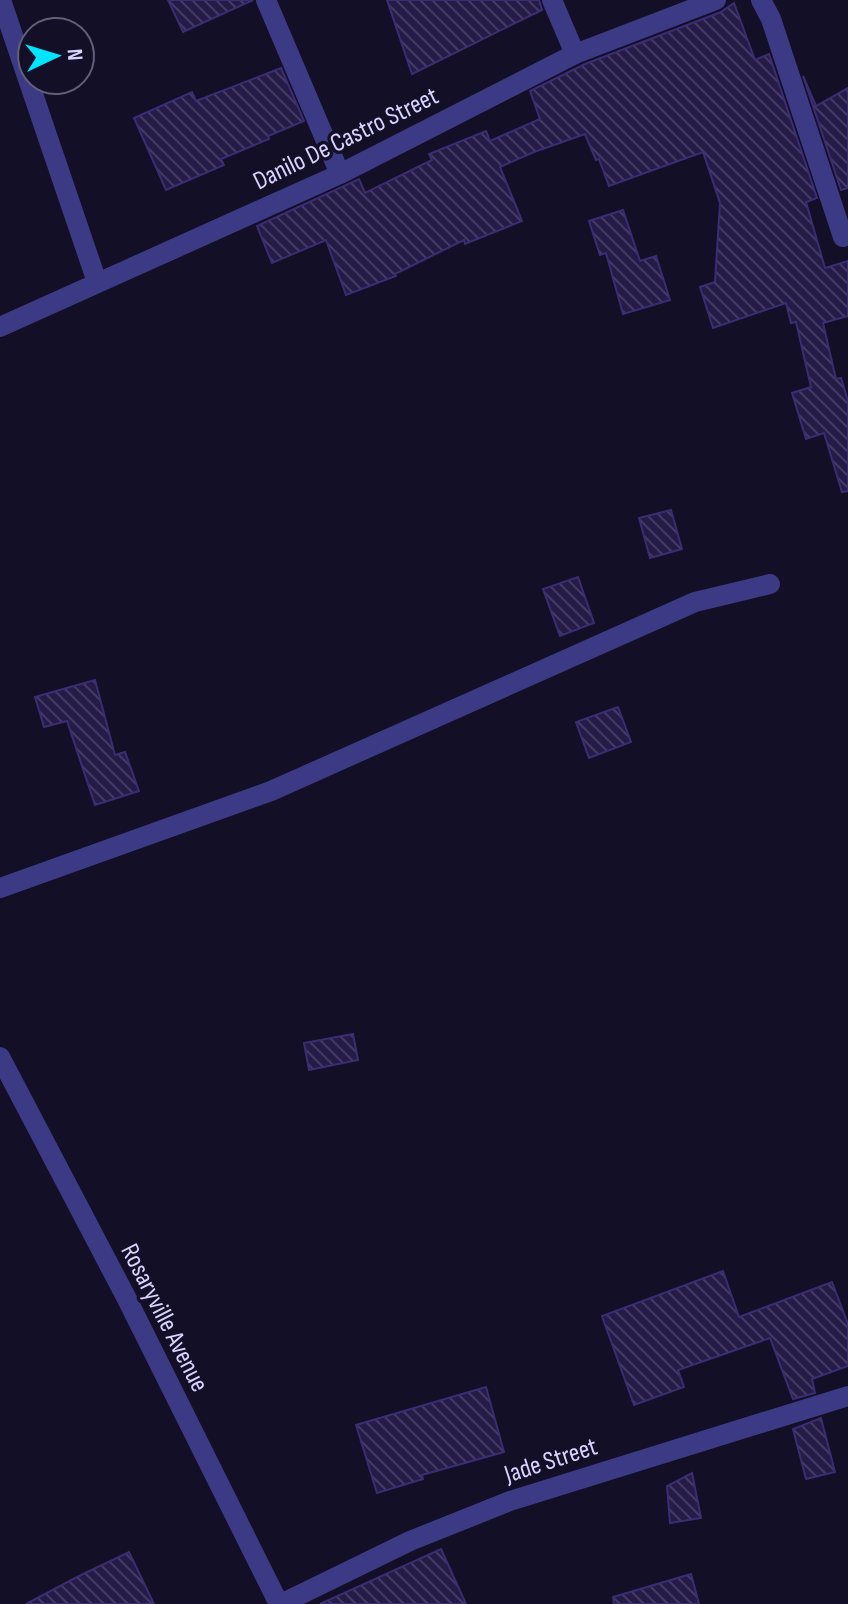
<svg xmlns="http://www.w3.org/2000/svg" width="848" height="1604" font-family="'Sofia Sans Condensed',sans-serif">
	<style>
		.building { fill: url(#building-back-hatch); stroke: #3b2d73; stroke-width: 2 }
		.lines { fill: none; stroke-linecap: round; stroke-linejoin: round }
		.minor { stroke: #3d3a85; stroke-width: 20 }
		.labels { text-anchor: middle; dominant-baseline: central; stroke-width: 7; stroke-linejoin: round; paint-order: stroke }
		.street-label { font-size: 26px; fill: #d9d4ff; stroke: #130f26 }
	</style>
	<defs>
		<pattern id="building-back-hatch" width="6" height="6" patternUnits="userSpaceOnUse" patternTransform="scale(2)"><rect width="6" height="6" fill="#241b47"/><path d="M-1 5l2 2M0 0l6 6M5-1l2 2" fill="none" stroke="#433b63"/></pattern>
	</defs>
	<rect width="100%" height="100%" fill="#130f26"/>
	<g class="building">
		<path d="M 168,0 L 253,0 L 183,32 Z"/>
		<path d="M 387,0 L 539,0 L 542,10 L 412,74 Z"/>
		<path d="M 734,3 L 755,60 L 769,54 L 817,198 L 806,202 L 825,268 L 848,261 L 848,316 L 823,323 L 836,379 L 841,378 L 848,401 L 848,491 L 842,492 L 824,433 L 806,439 L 792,393 L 811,387 L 796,322 L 791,323 L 786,303 L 713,328 L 700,287 L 715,282 L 720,203 L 703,152 L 609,186 L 599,159 L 596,160 L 585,134 L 534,152 L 500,167 L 522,221 L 465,244 L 464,240 L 395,274 L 396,276 L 346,295 L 326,240 L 272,263 L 257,226 L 359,179 L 365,193 L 432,160 L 429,154 L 486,131 L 490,141 L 540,119 L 530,91 L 585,64 L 721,12 Z"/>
		<path d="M 281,68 L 304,121 L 268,136 L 269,139 L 221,159 L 224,165 L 166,190 L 134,118 L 192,92 L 196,101 Z"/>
		<path d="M 803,76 L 816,106 L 848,88 L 848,188 L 841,190 Z"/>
		<path d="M 623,210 L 640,261 L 656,256 L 670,300 L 623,314 L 606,253 L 600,255 L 589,221 Z"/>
		<path d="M 671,510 L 682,549 L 650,558 L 639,518 Z"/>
		<path d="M 578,577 L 594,623 L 560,636 L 543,589 Z"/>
		<path d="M 95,680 L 115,755 L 125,752 L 139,791 L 95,805 L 67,721 L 44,727 L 35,697 Z"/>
		<path d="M 618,707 L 631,742 L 589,758 L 576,722 Z"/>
		<path d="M 353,1034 L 358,1060 L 309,1070 L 304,1043 Z"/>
		<path d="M 723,1271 L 739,1317 L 832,1282 L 848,1324 L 848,1366 L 812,1379 L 815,1393 L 793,1399 L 770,1338 L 678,1370 L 684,1387 L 634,1405 L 602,1316 Z"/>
		<path d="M 486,1387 L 504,1452 L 422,1475 L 423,1479 L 377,1493 L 356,1425 Z"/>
		<path d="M 821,1418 L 835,1472 L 806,1479 L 793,1429 Z"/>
		<path d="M 692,1473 L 701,1518 L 670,1523 L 667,1486 Z"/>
		<path d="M 441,1549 L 466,1604 L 320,1604 Z"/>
		<path d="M 129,1552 L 154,1604 L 26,1604 L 79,1576 Z"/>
		<path d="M 691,1574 L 699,1604 L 614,1604 L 613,1597 Z"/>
	</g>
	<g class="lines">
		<g class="minor">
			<path d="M 1,0 L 97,282"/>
			<path d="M 266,0 L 340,174"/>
			<path d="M 552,0 L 575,54"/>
			<path d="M 761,0 L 771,19 L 843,237 L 848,235"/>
			<path d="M 0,327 L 340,174 L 575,54 L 716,0"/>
			<path d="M 0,888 L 271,791 L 695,602 L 770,584"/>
			<path d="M 0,1057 L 127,1299 L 279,1604"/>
			<path d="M 281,1604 L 410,1541 L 510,1501 L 848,1396"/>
		</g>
	</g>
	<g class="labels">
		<g class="street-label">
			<text transform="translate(346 139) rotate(-26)">Danilo De Castro Street</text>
			<text transform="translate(164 1318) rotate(63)">Rosaryville Avenue</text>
			<text transform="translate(551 1461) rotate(-18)">Jade Street</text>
		</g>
	</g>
	<g transform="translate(56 56) rotate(86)"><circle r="38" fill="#130f26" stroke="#625e7d" stroke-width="2"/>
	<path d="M0-6L14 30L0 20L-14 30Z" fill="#00e5ff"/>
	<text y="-12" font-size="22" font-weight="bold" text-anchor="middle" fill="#d9d4ff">N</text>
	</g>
</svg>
